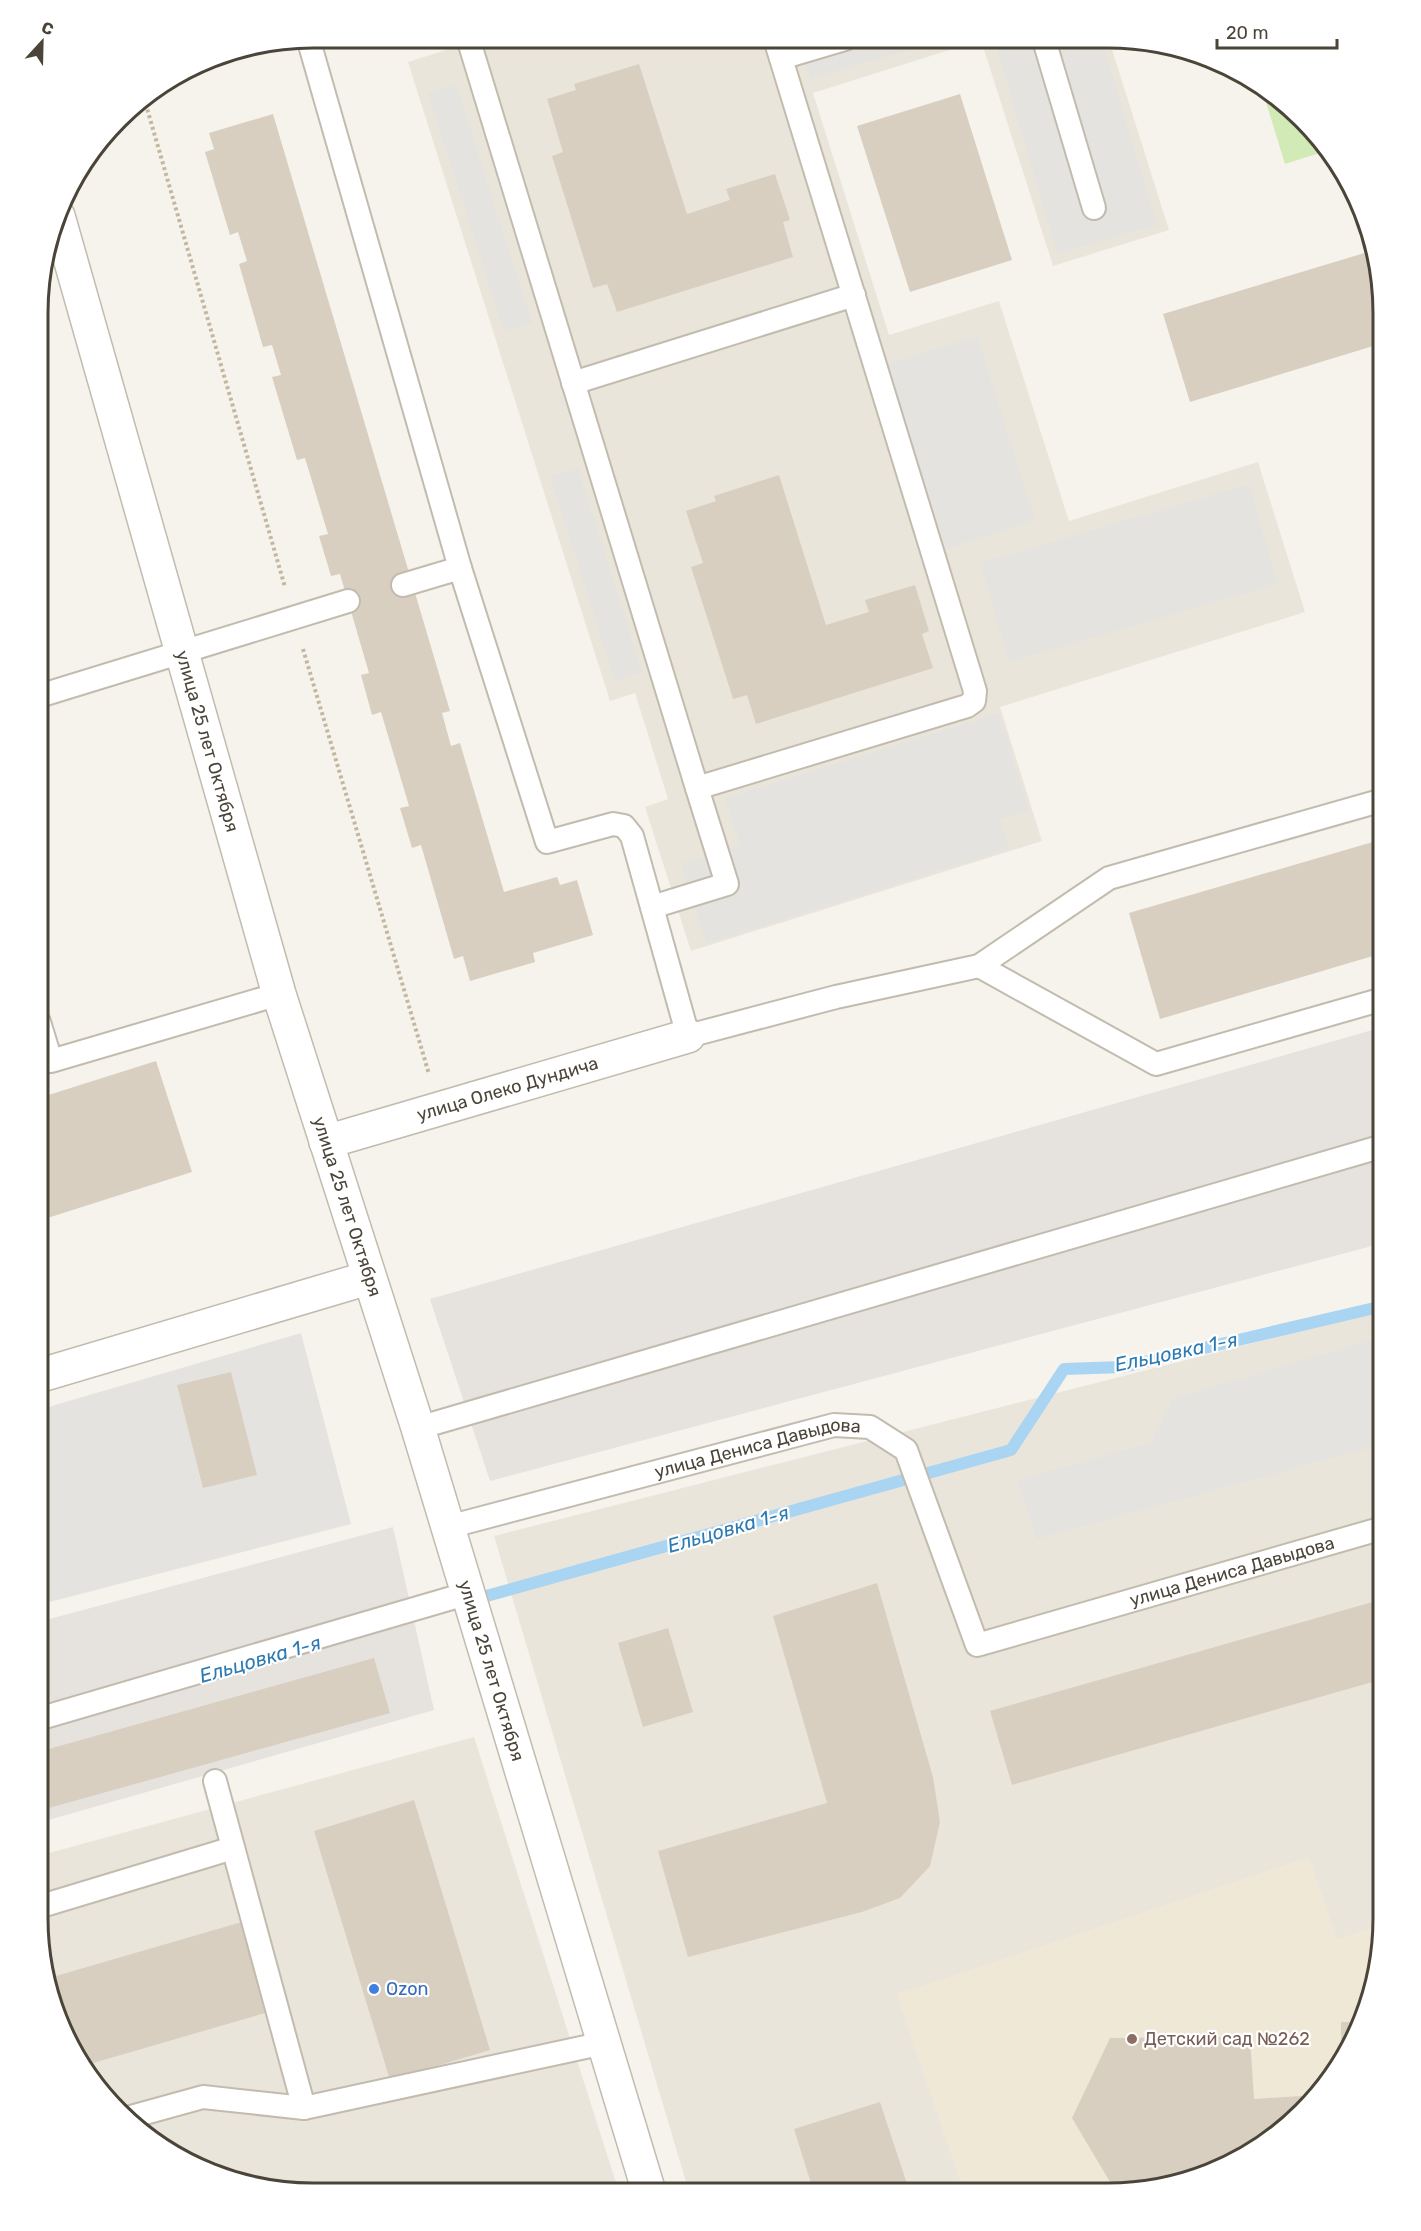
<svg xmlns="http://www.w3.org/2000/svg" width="1421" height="2231" font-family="Rubik,sans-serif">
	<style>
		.residential { fill: #eae5da }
		.industrial { fill: #e6e2dd }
		.education { fill: #efe8d6 }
		.green { fill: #d2eab5 }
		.parking { fill: #e5e3e0 }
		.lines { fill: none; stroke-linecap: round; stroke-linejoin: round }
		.stream { stroke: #a9d4f2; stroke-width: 12 }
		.building { fill: #d8cfc1 }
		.service-casing { stroke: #c2bbae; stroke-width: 26 }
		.minor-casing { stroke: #c2bbae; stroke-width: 36 }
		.path { stroke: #c4b79f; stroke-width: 4; stroke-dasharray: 3 3; stroke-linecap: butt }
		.service { stroke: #fff; stroke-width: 22 }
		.minor { stroke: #fff; stroke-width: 33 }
		.shop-dot { fill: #3f7fe0; stroke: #fff; stroke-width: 2 }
		.education-dot { fill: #8d6e63; stroke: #fff; stroke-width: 2 }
		.labels { text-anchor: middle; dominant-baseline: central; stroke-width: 4.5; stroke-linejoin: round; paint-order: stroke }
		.street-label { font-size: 18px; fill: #4b4439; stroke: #fff }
		.shop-label { font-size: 18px; fill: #366cbe; stroke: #fff; text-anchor: start }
		.education-label { font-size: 18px; fill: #785e54; stroke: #fff; text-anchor: start }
		.water-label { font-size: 20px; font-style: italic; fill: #2e7ab2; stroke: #fff }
		.rim { fill: none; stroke: #4b4439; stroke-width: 3 }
	</style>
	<rect width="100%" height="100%" fill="#f6f3ec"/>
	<g class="residential">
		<path d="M 484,38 L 1109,40 L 1169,230 L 1053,266 L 981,40 L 813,93 L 889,335 L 999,301 L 1069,521 L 1258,462 L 1305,612 L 1000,707 L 1042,841 L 691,951 L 645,807 L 668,799 L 635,693 L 610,701 L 408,62 Z"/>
		<path d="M 1383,1310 L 1383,1936 L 1369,2007 L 1337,2071 L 1289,2125 L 1214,2172 L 1108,2193 L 689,2192 L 494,1536 Z"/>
		<path d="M 474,1737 L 619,2192 L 277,2191 L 208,2173 L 146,2137 L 95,2086 L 59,2024 L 38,1918 L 38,1856 Z"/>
	</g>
	<g class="industrial">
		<path d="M 1383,1027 L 1383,1243 L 490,1481 L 430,1299 Z"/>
		<path d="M 393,1527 L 434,1710 L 38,1823 L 38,1622 Z"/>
	</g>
	<path class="education" d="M 1309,1857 L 1337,1940 L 1383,1924 L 1383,1936 L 1369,2007 L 1337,2071 L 1289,2125 L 1214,2172 L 1108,2193 L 964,2193 L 897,1994 Z"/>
	<path class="green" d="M 1261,86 L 1275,94 L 1329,150 L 1285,164 Z"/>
	<g class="parking">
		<path d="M 798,39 L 946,39 L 810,79 Z"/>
		<path d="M 994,39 L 1102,40 L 1157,225 L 1057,254 Z"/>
		<path d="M 456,84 L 532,323 L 504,332 L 428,93 Z"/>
		<path d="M 977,336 L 1035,520 L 946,549 L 887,364 Z"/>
		<path d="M 578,468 L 642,672 L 615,681 L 550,476 Z"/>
		<path d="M 1249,484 L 1278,584 L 1009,662 L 980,563 Z"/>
		<path d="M 999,713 L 1029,810 L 1000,819 L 1009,849 L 706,944 L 681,864 L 740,845 L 725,798 Z"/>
		<path d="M 301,1333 L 351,1524 L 38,1605 L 38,1410 Z"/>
		<path d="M 1383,1336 L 1383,1444 L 1037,1539 L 1017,1480 L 1150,1443 L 1172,1399 Z"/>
	</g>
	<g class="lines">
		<path class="stream" d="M 472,1600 L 1011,1450 L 1064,1369 L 1123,1367 L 1383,1306"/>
	</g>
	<g class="building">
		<path d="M 639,64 L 687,214 L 730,200 L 726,189 L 775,174 L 790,220 L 783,222 L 793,257 L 617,312 L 607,284 L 593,288 L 552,156 L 563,152 L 547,99 L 576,90 L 574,84 Z"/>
		<path d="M 960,94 L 1012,260 L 910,292 L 857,126 Z"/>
		<path d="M 273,114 L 450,711 L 442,713 L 451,746 L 460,743 L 504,892 L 557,877 L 560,885 L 577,880 L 593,935 L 533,953 L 535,962 L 470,981 L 463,956 L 454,959 L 421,845 L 412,848 L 400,808 L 409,806 L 381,712 L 372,715 L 361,675 L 369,673 L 348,601 L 340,574 L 331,576 L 319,536 L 328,534 L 305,458 L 297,460 L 272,377 L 281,375 L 272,345 L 263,347 L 239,264 L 247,261 L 238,232 L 230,235 L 205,152 L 214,149 L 209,133 Z"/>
		<path d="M 1371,251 L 1384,313 L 1383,343 L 1190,402 L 1163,314 Z"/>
		<path d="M 779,475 L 826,625 L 869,612 L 865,600 L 915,585 L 929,631 L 922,634 L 933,668 L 756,724 L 747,695 L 733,699 L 691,567 L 703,563 L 686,511 L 716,501 L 714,496 Z"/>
		<path d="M 1383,839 L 1383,953 L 1160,1019 L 1129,913 Z"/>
		<path d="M 156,1061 L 192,1172 L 38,1221 L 39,1098 Z"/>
		<path d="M 231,1372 L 257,1475 L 203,1488 L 177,1385 Z"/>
		<path d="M 877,1583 L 933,1777 L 940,1822 L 930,1866 L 900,1898 L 862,1912 L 688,1957 L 658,1851 L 827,1803 L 773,1616 Z"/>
		<path d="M 1383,1599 L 1383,1679 L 1012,1785 L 990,1711 Z"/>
		<path d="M 668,1628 L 693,1712 L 643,1727 L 618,1643 Z"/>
		<path d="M 374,1658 L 390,1713 L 38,1811 L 38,1752 Z"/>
		<path d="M 414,1800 L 490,2050 L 390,2080 L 314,1831 Z"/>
		<path d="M 245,1921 L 272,2011 L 83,2066 L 59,2024 L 49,1978 Z"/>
		<path d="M 1341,2022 L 1361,2022 L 1341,2063 Z"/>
		<path d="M 1250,2037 L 1254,2099 L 1316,2095 L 1289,2125 L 1214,2172 L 1116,2192 L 1072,2118 L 1110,2038 Z"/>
		<path d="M 880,2102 L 910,2193 L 814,2193 L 794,2129 Z"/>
	</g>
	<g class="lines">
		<defs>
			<g id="service">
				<path d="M 308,38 L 460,568"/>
				<path d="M 468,38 L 697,788 L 967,706 L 974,701 L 975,691 L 775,39"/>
				<path d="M 1044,40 L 1094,208"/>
				<path d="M 781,58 L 845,39"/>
				<path d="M 573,383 L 854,295"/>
				<path d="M 403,585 L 460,568 L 547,842 L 613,824 L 624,826 L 632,836 L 688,1036 L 836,997 L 979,966 L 1109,878 L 1383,800"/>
				<path d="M 39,696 L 348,601"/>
				<path d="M 652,907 L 727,884 L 697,788"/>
				<path d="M 979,966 L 1156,1064 L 1383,999"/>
				<path d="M 39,1022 L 51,1061 L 279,994"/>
				<path d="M 418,1428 L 1383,1146"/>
				<path id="s1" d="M 448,1527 L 834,1425 L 870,1427 L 906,1450 L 977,1645 L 1383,1528"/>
				<path d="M 38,1719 L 469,1593"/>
				<path d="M 215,1781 L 304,2108"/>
				<path d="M 38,1907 L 233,1848"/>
				<path d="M 127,2118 L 203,2097 L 304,2108 L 604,2043"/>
			</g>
			<g id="minor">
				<path id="s2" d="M 58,216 L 279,994 L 418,1428 L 649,2192"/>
				<path id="s3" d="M 326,1142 L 688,1036"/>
				<path d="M 38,1376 L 368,1278"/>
			</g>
		</defs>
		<use href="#service" class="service-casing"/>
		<use href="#minor" class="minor-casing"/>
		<g class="path">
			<path d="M 144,98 L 285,587"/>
			<path d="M 303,649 L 429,1074"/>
		</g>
		<use href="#service" class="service"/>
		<use href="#minor" class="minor"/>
	</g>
	<circle class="shop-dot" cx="374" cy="1989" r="6"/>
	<circle class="education-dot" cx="1132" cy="2039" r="6"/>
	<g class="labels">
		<g class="street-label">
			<text stroke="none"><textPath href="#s2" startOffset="546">улица 25 лет Октября</textPath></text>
			<text stroke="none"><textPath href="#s3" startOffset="189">улица Олеко Дундича</textPath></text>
			<text stroke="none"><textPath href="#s2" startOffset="1032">улица 25 лет Октября</textPath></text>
			<text stroke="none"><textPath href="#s1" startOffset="320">улица Дениса Давыдова</textPath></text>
			<text stroke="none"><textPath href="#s1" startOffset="951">улица Дениса Давыдова</textPath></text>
			<text stroke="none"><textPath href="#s2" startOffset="1518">улица 25 лет Октября</textPath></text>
		</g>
		<g class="shop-label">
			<text x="386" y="1989">Ozon</text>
		</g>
		<g class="education-label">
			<text x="1144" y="2039">Детский сад №262</text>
		</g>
		<g class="water-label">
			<text transform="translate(1176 1352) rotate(-12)">Ельцовка 1-я</text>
			<text transform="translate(728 1529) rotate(-16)">Ельцовка 1-я</text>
			<text transform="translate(260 1659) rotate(-16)">Ельцовка 1-я</text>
		</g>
	</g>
	<path d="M0 0H1421V2231H0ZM313 48H1108A265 265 0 0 1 1373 313V1918A265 265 0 0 1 1108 2183H313A265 265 0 0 1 48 1918V313A265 265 0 0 1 313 48Z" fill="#fff" fill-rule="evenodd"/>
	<path class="rim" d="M313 48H1108A265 265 0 0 1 1373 313V1918A265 265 0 0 1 1108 2183H313A265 265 0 0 1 48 1918V313A265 265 0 0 1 313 48Z"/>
	<g transform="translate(42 42) rotate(22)" stroke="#ffffff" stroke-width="4.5" paint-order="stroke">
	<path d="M0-4.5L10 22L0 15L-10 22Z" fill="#4b4439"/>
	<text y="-9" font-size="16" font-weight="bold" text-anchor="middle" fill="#4b4439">С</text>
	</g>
	<path d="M1217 39v9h120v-9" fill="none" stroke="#4b4439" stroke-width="3"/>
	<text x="1226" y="39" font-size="18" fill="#4b4439" stroke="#ffffff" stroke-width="4.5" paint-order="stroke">20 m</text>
</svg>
